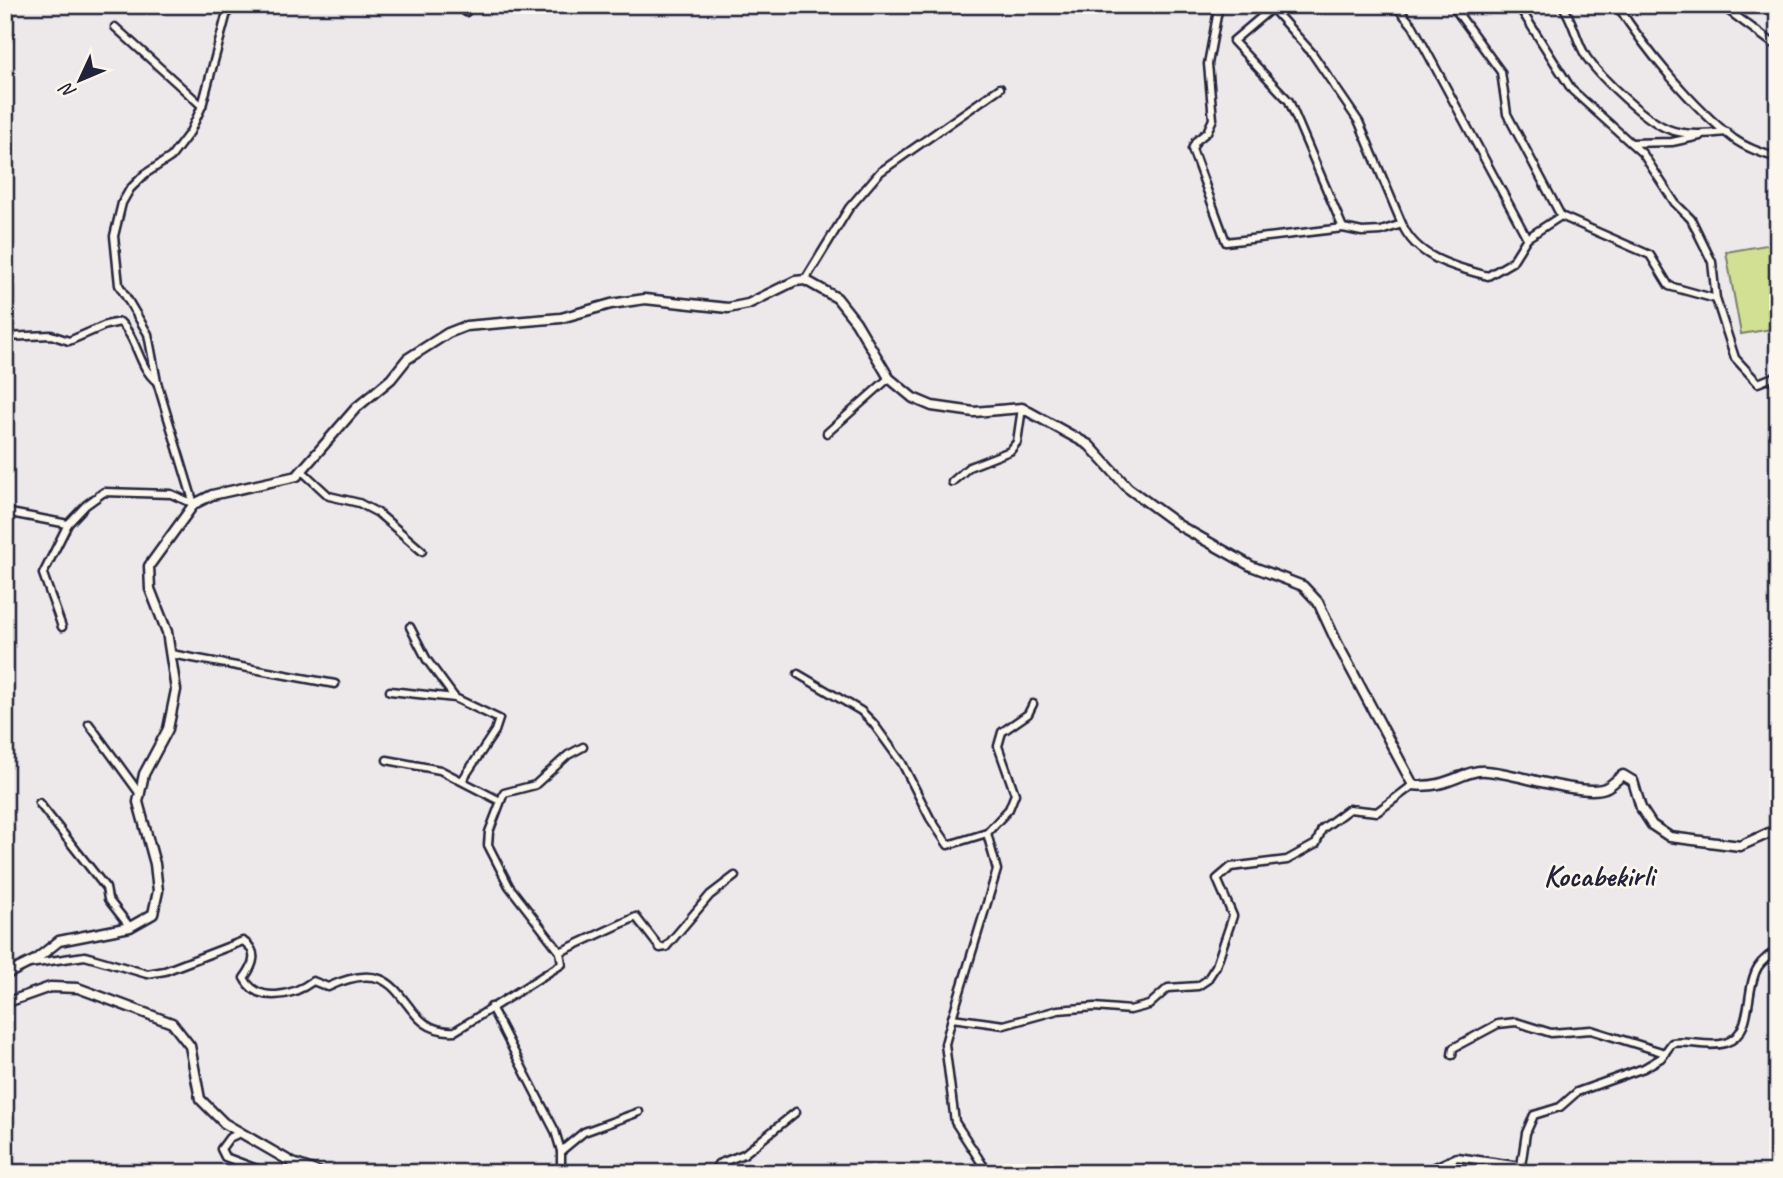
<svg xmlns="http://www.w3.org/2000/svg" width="1783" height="1178" font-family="Caveat,sans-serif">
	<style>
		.green { fill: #d1e093; stroke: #7a8167; stroke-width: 2 }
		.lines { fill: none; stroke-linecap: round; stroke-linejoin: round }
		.minor-casing { stroke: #22223b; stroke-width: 11 }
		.tertiary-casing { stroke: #22223b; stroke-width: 13 }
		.minor { stroke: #fbf7ec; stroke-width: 6 }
		.tertiary { stroke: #fbf7ec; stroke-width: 8 }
		.labels { text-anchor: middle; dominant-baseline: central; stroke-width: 5; stroke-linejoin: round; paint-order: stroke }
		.neighbourhood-label { font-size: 30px; font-weight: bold; fill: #22223b; stroke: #fbf7ec }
	</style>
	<rect width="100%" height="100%" fill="#ede9eb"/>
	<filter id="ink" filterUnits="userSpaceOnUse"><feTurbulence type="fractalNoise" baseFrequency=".0143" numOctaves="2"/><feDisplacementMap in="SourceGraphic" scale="14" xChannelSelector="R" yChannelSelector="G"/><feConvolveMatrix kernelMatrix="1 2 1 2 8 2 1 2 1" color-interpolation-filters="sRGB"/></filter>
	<g filter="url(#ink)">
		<path class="green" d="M 1778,243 L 1778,328 L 1741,334 L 1726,252 Z"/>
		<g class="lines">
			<defs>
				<g id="minor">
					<path d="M 456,5 L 466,12 L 473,5"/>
					<path d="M 1219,5 L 1208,64 L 1213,119 L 1207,132 L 1196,141 L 1192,149 L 1226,242 L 1343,228 L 1362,232 L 1381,231 L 1402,224 C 1416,258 1455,267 1488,276 L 1512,262 L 1527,238 L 1561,216"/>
					<path d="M 1395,5 L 1413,26 L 1527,238"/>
					<path d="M 1452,5 L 1501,72 L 1507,114 L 1561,216 L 1650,255 L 1669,286 L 1716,299"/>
					<path d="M 1518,5 L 1572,90 L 1643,154 L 1675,203 L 1691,219 L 1712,262 L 1716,299 L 1735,358 L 1758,383 L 1778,375"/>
					<path d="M 1562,5 C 1574,21 1576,42 1587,58 C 1602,79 1645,120 1668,129 C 1686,136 1708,134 1727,132"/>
					<path d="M 1617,5 C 1645,49 1692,107 1734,139 C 1745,147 1764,154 1778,158"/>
					<path d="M 1721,5 L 1778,47"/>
					<path d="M 1270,6 L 1312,53 L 1359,122 L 1402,224"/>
					<path d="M 1272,8 L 1233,41 L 1289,101 L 1343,228"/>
					<path d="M 115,27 L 202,106"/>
					<path d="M 1631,143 L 1672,142 L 1700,136"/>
					<path d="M 805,280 L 849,208 L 880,172 L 1000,88"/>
					<path d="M 5,337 L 51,335 L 69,341 L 106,325 L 120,322 C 138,339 138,367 157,382"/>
					<path d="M 827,433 L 889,378"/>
					<path d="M 302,471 L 329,496 L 359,503 L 378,513 L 422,551"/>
					<path d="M 952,482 L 969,467 L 1010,451 L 1017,442 L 1022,408"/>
					<path d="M 194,504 L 157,382 L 148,334 L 119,285 L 114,236 L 122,203 L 130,189 L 145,174 L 171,157 L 190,132 L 202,106 L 229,5"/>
					<path d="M 5,512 L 68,524"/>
					<path d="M 62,627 L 43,574 L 68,524 L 86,505 L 104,492 L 171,494 L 194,504"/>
					<path d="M 410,627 L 427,660 L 455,698"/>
					<path d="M 171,654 L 335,684"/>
					<path d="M 798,674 L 861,711 L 873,723 L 902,763 L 930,818 L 948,845 L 987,833 L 997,870 L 952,1018"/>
					<path d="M 390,691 L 455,698 L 499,719 L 495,731 L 463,779"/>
					<path d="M 89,724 L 140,794"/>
					<path d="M 387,760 L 440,770 L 500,801"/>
					<path d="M 39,803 L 106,888 L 108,899 L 130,927"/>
					<path d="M 987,833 L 1009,809 L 1015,794 L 998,746 L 1002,732 L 1028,714 L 1033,704"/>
					<path d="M 560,952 L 636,917 L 660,948 L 666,947 L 710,895 L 735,876"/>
					<path d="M 29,964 L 85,956 L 147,974 L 165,971 L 243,941 C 259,951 254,965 244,978 C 258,1005 294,995 313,981 L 328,987 C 414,947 393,1035 455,1031 L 562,964 L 560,952 L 509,886 L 488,845 L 489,832 L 504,793 L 535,785 L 568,755 L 583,747"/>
					<path d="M 491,1007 L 555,1131 L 561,1151 L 561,1173"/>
					<path d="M 1452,1055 L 1453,1048 L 1498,1024 L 1516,1022 L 1551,1033 L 1591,1030 L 1665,1053"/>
					<path d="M 240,1133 L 229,1138 L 221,1149 L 225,1157 L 257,1169 L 260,1173"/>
					<path d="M 561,1151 L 584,1132 L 639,1112"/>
					<path d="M 714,1173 L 718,1164 L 744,1154 L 796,1112"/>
					<path d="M 988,1173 L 955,1122 L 945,1044 L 952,1018 L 1004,1025 L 1058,1010 L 1095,1007 L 1130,1010 L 1149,1005 L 1168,988 L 1198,986 L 1207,980 L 1216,966 L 1233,916 L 1217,879 L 1231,867 L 1287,860 L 1316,844 L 1322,829 L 1349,809 L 1377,812 L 1413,785"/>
					<path d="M 1390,1173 L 1396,1173"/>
					<path d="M 1422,1173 L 1457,1157 L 1521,1166"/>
					<path d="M 1520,1173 L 1526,1133 L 1534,1115 L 1560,1107 L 1577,1092 L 1644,1068 L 1661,1058 L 1672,1043 C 1689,1040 1709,1048 1725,1043 C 1755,1034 1744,989 1758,967 C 1763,959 1770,955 1778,950"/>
				</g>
				<g id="tertiary">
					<path d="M 5,975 L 35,960 L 59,941 L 130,927 L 153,914 L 158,891 L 155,864 L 138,802 L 144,774 L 168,729 L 176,690 L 167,632 L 150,589 L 149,566 L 194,504 L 212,495 L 297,476 L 356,408 L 391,379 L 407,359 L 448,333 L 466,326 L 561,318 L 611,304 L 645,299 L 728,308 L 748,304 L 795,281 L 805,280 L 837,298 L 856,322 L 889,378 L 913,398 L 932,406 L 974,412 L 1022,408 L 1089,445 L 1128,488 L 1180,526 L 1251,566 L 1303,586 L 1318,602 L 1337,643 L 1413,785 C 1446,790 1464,769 1486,771 C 1513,772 1582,797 1605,788 C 1611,786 1617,779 1623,775 L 1633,781 L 1641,808 L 1652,825 L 1670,837 L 1740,846 L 1778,829"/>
					<path d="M 5,1003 L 50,987 L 78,988 L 172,1023 L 190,1046 L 200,1099 L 224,1123 L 293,1163 L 321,1173"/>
				</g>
			</defs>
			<use href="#minor" class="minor-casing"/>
			<use href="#tertiary" class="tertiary-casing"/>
			<use href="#minor" class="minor"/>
			<use href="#tertiary" class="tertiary"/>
		</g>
	</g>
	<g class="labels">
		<g class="neighbourhood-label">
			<text x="1599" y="876">Kocabekirli</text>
		</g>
	</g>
	<rect width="1783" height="1178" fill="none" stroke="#fbf7ec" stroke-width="28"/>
	<rect x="14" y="14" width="1755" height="1150" fill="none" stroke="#22223b" stroke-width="2.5" filter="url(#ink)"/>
	<g transform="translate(80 80) rotate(226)" stroke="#fbf7ec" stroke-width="5" paint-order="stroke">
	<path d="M0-5L12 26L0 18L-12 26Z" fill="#22223b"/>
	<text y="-10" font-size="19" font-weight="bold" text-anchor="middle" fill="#22223b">N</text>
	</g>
</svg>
